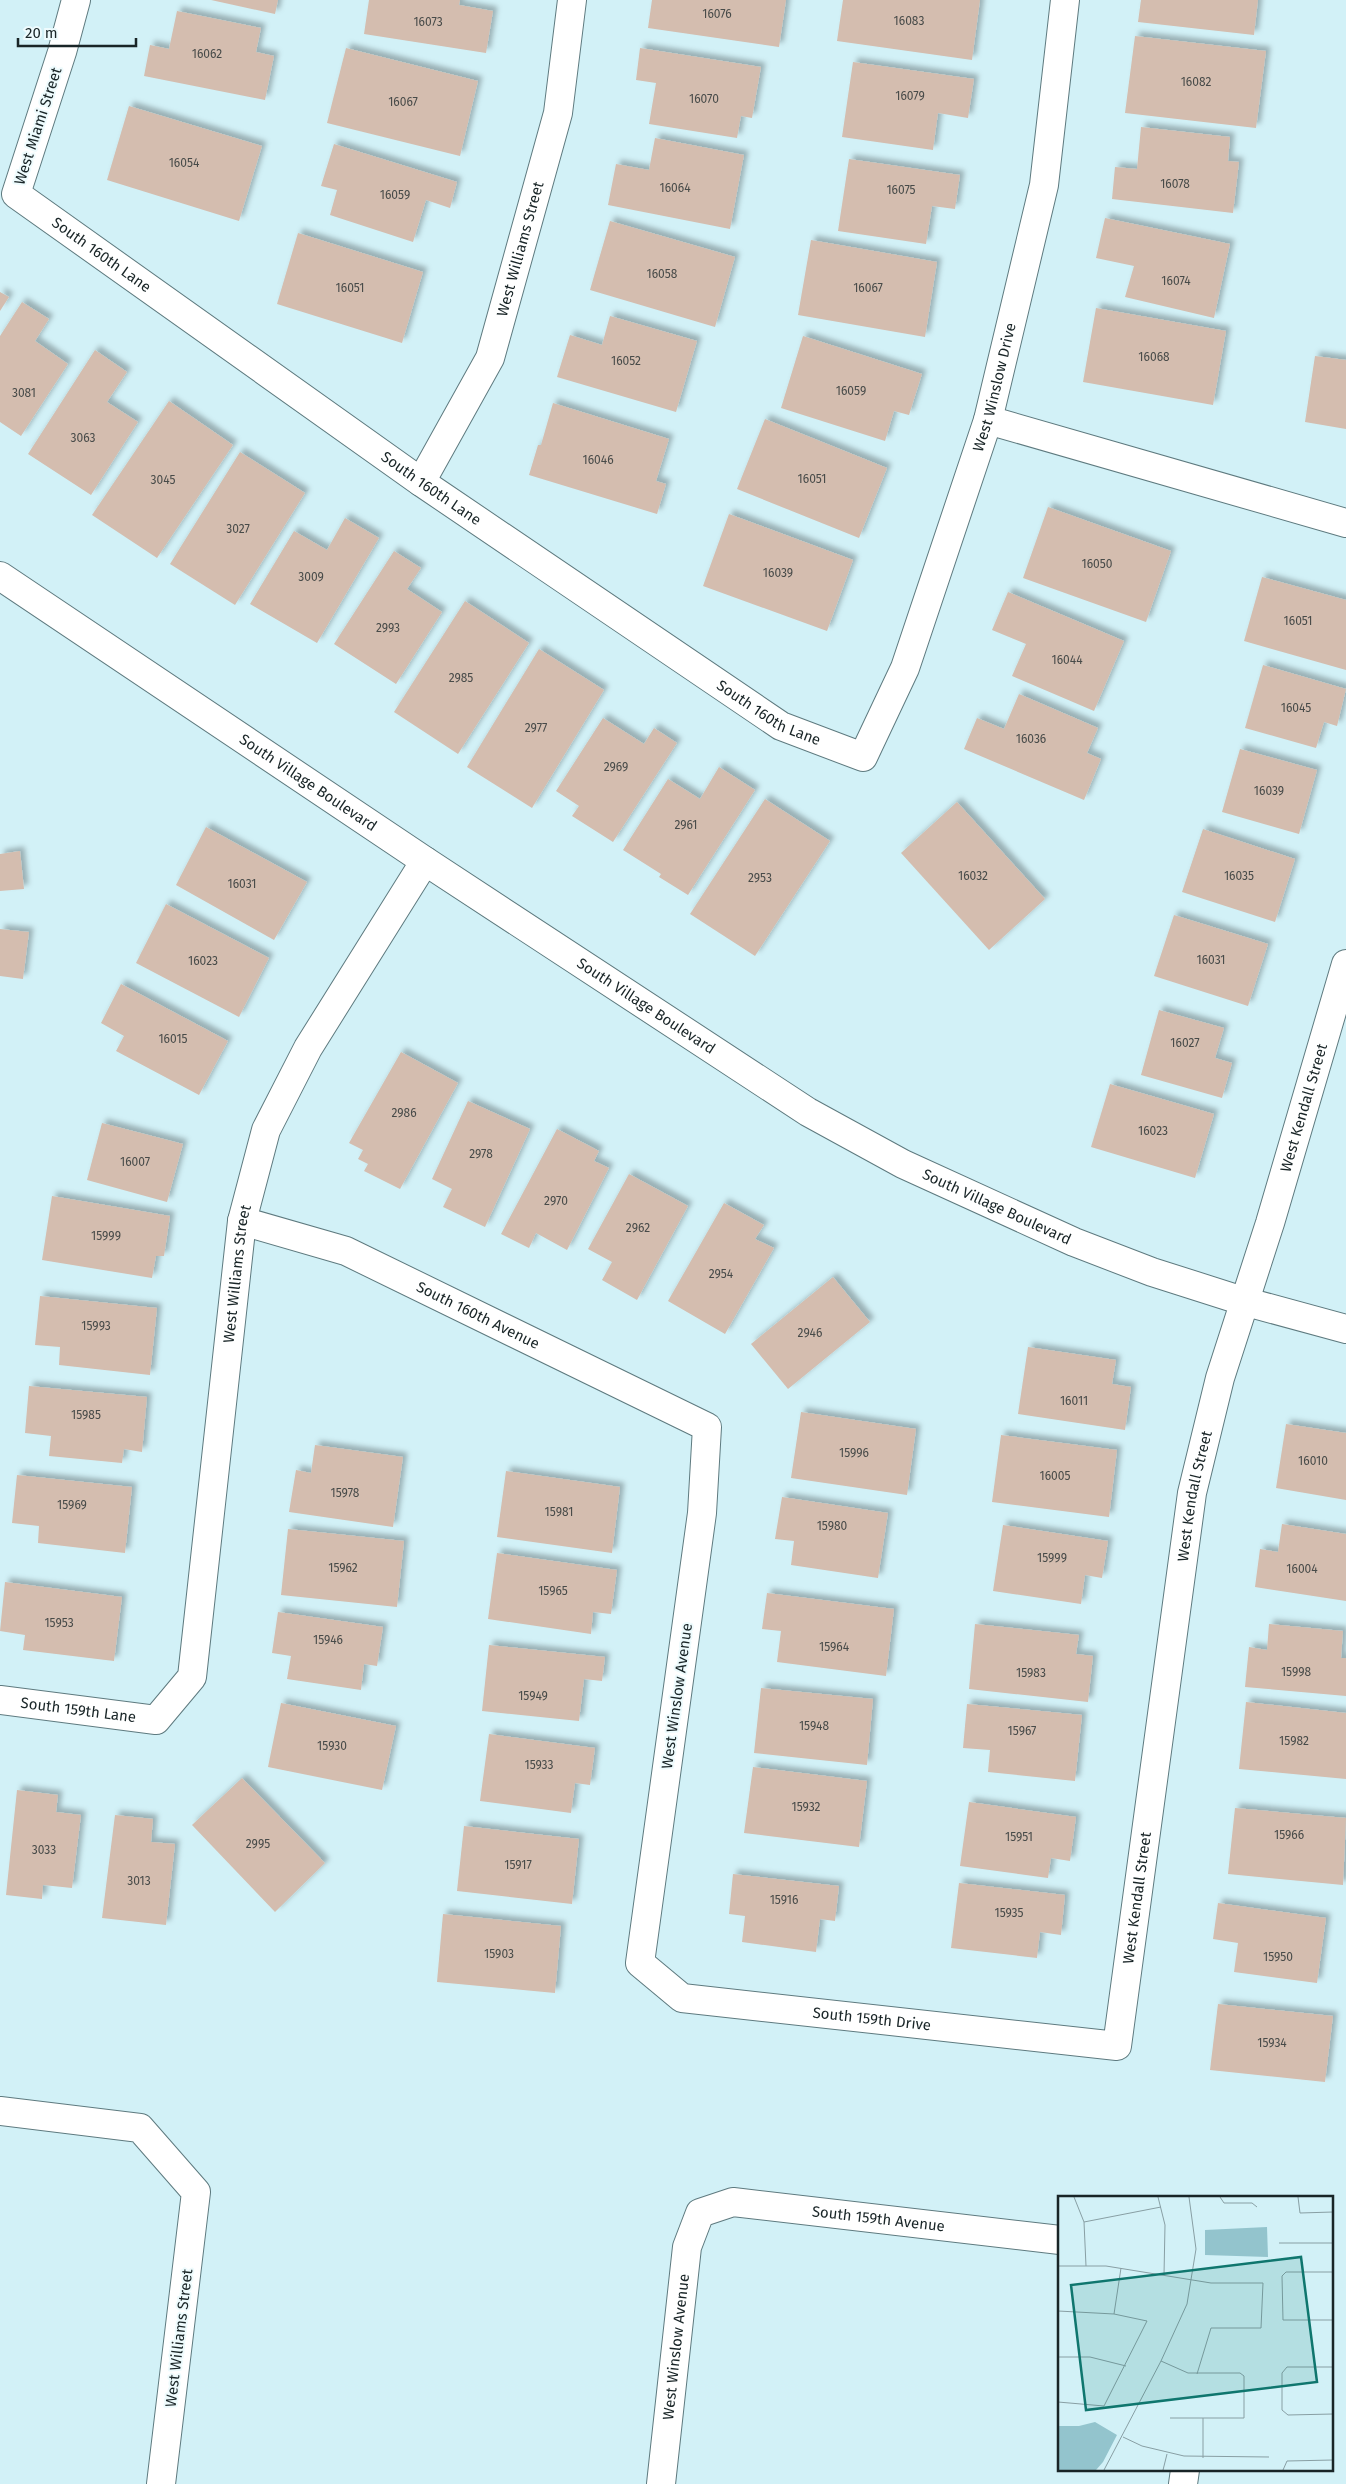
<svg xmlns="http://www.w3.org/2000/svg" width="1346" height="2484" font-family="'Fira Sans',sans-serif">
	<style>
		.building { fill: #d4bdaf; filter: url(#shadow) }
		.lines { fill: none; stroke-linecap: round; stroke-linejoin: round }
		.minor-casing { stroke: #5e7a7f; stroke-width: 30 }
		.minor { stroke: #fff; stroke-width: 28 }
		.labels { text-anchor: middle; dominant-baseline: central; stroke-width: 4; stroke-linejoin: round; paint-order: stroke }
		.number-label { font-size: 12px; fill: #484b49 }
		.street-label { font-size: 15px; fill: #192527; stroke: #eefbfd }
		.inset-road { fill: none; stroke: #889fa4; stroke-width: 1 }
		.view { fill: #0f766e; fill-opacity: 0.15; stroke: #0f766e; stroke-width: 2.5 }
		.inset-edge { fill: none; stroke: #192527; stroke-width: 2.5 }
	</style>
	<defs>
		<filter id="shadow"><feDropShadow dx="4.5" dy="-4.5" stdDeviation="2.5" flood-color="#0004"/></filter>
	</defs>
	<rect width="100%" height="100%" fill="#d2f1f7"/>
	<g class="building">
		<path d="M 211,0 L 278,0 L 275,14 Z"/>
		<path d="M 369,0 L 460,0 L 459,5 L 493,11 L 486,53 L 364,34 Z"/>
		<path d="M 652,0 L 786,0 L 779,47 L 648,28 Z"/>
		<path d="M 843,0 L 980,0 L 972,60 L 837,41 Z"/>
		<path d="M 1141,0 L 1258,0 L 1254,35 L 1138,22 Z"/>
		<path d="M 177,11 L 261,28 L 256,52 L 274,56 L 265,100 L 144,76 L 150,45 L 169,49 Z"/>
		<path d="M 1135,36 L 1266,51 L 1256,128 L 1125,113 Z"/>
		<path d="M 346,48 L 478,81 L 460,156 L 327,123 Z"/>
		<path d="M 640,48 L 761,67 L 752,118 L 741,116 L 737,138 L 649,124 L 656,83 L 636,80 Z"/>
		<path d="M 853,62 L 974,79 L 968,118 L 938,113 L 933,150 L 842,137 Z"/>
		<path d="M 129,106 L 262,146 L 239,221 L 107,180 Z"/>
		<path d="M 1141,127 L 1230,137 L 1228,161 L 1239,162 L 1233,213 L 1112,199 L 1115,167 L 1137,169 Z"/>
		<path d="M 655,138 L 744,155 L 730,229 L 608,205 L 616,164 L 649,170 Z"/>
		<path d="M 334,144 L 457,182 L 450,208 L 426,200 L 413,242 L 330,215 L 337,190 L 321,186 Z"/>
		<path d="M 849,159 L 960,175 L 955,209 L 932,206 L 926,244 L 838,231 Z"/>
		<path d="M 1105,218 L 1230,244 L 1214,318 L 1125,297 L 1134,266 L 1096,258 Z"/>
		<path d="M 610,221 L 735,257 L 715,327 L 590,290 Z"/>
		<path d="M 298,233 L 423,272 L 402,343 L 277,304 Z"/>
		<path d="M 811,240 L 937,262 L 925,337 L 798,315 Z"/>
		<path d="M 0,292 L 9,297 L 0,311 Z"/>
		<path d="M 22,302 L 49,319 L 35,341 L 68,364 L 21,436 L 0,422 L 0,336 Z"/>
		<path d="M 1096,308 L 1226,331 L 1213,405 L 1083,382 Z"/>
		<path d="M 610,316 L 697,341 L 676,412 L 557,377 L 570,335 L 602,345 Z"/>
		<path d="M 803,336 L 922,374 L 909,415 L 894,411 L 885,441 L 781,408 Z"/>
		<path d="M 95,350 L 127,372 L 107,402 L 138,422 L 91,495 L 28,454 Z"/>
		<path d="M 1315,356 L 1346,360 L 1346,429 L 1305,422 Z"/>
		<path d="M 169,401 L 233,445 L 157,558 L 92,515 Z"/>
		<path d="M 553,403 L 669,439 L 656,481 L 666,484 L 657,514 L 529,475 L 538,445 L 541,445 Z"/>
		<path d="M 765,419 L 887,468 L 859,538 L 737,489 Z"/>
		<path d="M 240,452 L 305,493 L 235,605 L 170,564 Z"/>
		<path d="M 1048,507 L 1171,551 L 1146,622 L 1023,578 Z"/>
		<path d="M 729,514 L 853,560 L 827,631 L 703,586 Z"/>
		<path d="M 345,518 L 379,538 L 317,643 L 250,604 L 294,531 L 327,550 Z"/>
		<path d="M 394,551 L 421,568 L 407,589 L 442,612 L 396,684 L 334,644 Z"/>
		<path d="M 1262,577 L 1346,600 L 1346,670 L 1244,641 Z"/>
		<path d="M 1008,592 L 1124,641 L 1094,711 L 1012,676 L 1026,644 L 992,630 Z"/>
		<path d="M 465,601 L 529,643 L 458,754 L 394,712 Z"/>
		<path d="M 539,649 L 604,690 L 532,808 L 467,767 Z"/>
		<path d="M 1263,665 L 1346,689 L 1337,726 L 1324,722 L 1316,748 L 1245,728 Z"/>
		<path d="M 1019,694 L 1098,728 L 1087,753 L 1101,759 L 1084,800 L 964,749 L 977,718 L 1004,729 Z"/>
		<path d="M 603,718 L 644,744 L 654,728 L 677,743 L 613,842 L 572,816 L 579,806 L 556,791 Z"/>
		<path d="M 1240,749 L 1317,770 L 1299,834 L 1222,812 Z"/>
		<path d="M 719,767 L 755,790 L 688,895 L 659,877 L 661,874 L 623,850 L 668,779 L 700,799 Z"/>
		<path d="M 765,799 L 830,841 L 755,956 L 690,914 Z"/>
		<path d="M 957,802 L 1045,899 L 989,950 L 901,853 Z"/>
		<path d="M 206,827 L 307,882 L 274,940 L 176,885 Z"/>
		<path d="M 1203,829 L 1295,859 L 1275,922 L 1182,892 Z"/>
		<path d="M 20,851 L 24,889 L 0,891 L 0,854 Z"/>
		<path d="M 166,904 L 269,958 L 239,1017 L 136,963 Z"/>
		<path d="M 1174,915 L 1268,944 L 1248,1006 L 1154,976 Z"/>
		<path d="M 0,929 L 29,932 L 23,979 L 0,976 Z"/>
		<path d="M 121,984 L 228,1041 L 199,1095 L 116,1051 L 124,1036 L 101,1023 Z"/>
		<path d="M 1159,1010 L 1224,1028 L 1215,1058 L 1232,1063 L 1222,1098 L 1141,1075 Z"/>
		<path d="M 401,1052 L 458,1083 L 400,1189 L 364,1171 L 368,1164 L 358,1159 L 363,1150 L 349,1143 Z"/>
		<path d="M 1110,1084 L 1214,1114 L 1195,1178 L 1091,1147 Z"/>
		<path d="M 468,1101 L 530,1129 L 485,1227 L 443,1207 L 452,1189 L 432,1179 Z"/>
		<path d="M 102,1123 L 183,1144 L 167,1202 L 87,1180 Z"/>
		<path d="M 557,1129 L 599,1151 L 594,1161 L 609,1168 L 567,1250 L 536,1233 L 529,1248 L 501,1234 Z"/>
		<path d="M 629,1174 L 688,1206 L 637,1300 L 602,1280 L 612,1262 L 588,1249 Z"/>
		<path d="M 52,1196 L 170,1216 L 164,1256 L 156,1256 L 152,1278 L 42,1260 Z"/>
		<path d="M 724,1203 L 764,1225 L 755,1239 L 774,1248 L 725,1334 L 668,1301 Z"/>
		<path d="M 833,1277 L 870,1322 L 788,1389 L 751,1344 Z"/>
		<path d="M 40,1296 L 157,1308 L 150,1375 L 59,1365 L 60,1347 L 35,1345 Z"/>
		<path d="M 1028,1347 L 1116,1360 L 1112,1384 L 1131,1387 L 1125,1430 L 1018,1414 Z"/>
		<path d="M 29,1386 L 147,1397 L 142,1452 L 124,1449 L 122,1463 L 49,1456 L 51,1436 L 25,1433 Z"/>
		<path d="M 801,1412 L 916,1429 L 907,1495 L 791,1478 Z"/>
		<path d="M 1286,1424 L 1346,1433 L 1346,1500 L 1276,1488 Z"/>
		<path d="M 1001,1435 L 1117,1450 L 1109,1517 L 992,1502 Z"/>
		<path d="M 315,1445 L 403,1457 L 393,1527 L 289,1512 L 296,1470 L 311,1473 Z"/>
		<path d="M 506,1471 L 620,1487 L 612,1553 L 497,1537 Z"/>
		<path d="M 17,1475 L 132,1487 L 125,1553 L 38,1543 L 39,1526 L 12,1523 Z"/>
		<path d="M 782,1497 L 888,1513 L 878,1578 L 791,1565 L 794,1541 L 775,1539 Z"/>
		<path d="M 1282,1524 L 1346,1534 L 1346,1601 L 1255,1587 L 1260,1549 L 1278,1552 Z"/>
		<path d="M 1003,1525 L 1108,1541 L 1102,1578 L 1085,1575 L 1081,1604 L 993,1591 Z"/>
		<path d="M 288,1529 L 404,1541 L 397,1607 L 281,1595 Z"/>
		<path d="M 497,1553 L 617,1570 L 611,1614 L 593,1612 L 591,1634 L 488,1619 Z"/>
		<path d="M 5,1582 L 122,1597 L 114,1661 L 23,1650 L 25,1635 L 0,1631 Z"/>
		<path d="M 767,1593 L 894,1609 L 886,1676 L 777,1662 L 781,1631 L 762,1629 Z"/>
		<path d="M 278,1612 L 383,1627 L 377,1666 L 364,1664 L 361,1690 L 287,1679 L 291,1656 L 272,1653 Z"/>
		<path d="M 975,1624 L 1079,1635 L 1076,1654 L 1093,1656 L 1088,1702 L 969,1689 Z"/>
		<path d="M 1269,1624 L 1343,1631 L 1341,1658 L 1346,1658 L 1346,1696 L 1245,1687 L 1249,1647 L 1267,1650 Z"/>
		<path d="M 489,1645 L 605,1657 L 602,1681 L 584,1679 L 579,1721 L 482,1711 Z"/>
		<path d="M 761,1688 L 873,1699 L 867,1765 L 754,1753 Z"/>
		<path d="M 1246,1702 L 1346,1713 L 1346,1779 L 1239,1769 Z"/>
		<path d="M 281,1703 L 396,1726 L 382,1790 L 268,1767 Z"/>
		<path d="M 967,1704 L 1082,1715 L 1075,1781 L 988,1772 L 990,1750 L 963,1748 Z"/>
		<path d="M 489,1734 L 595,1748 L 590,1785 L 575,1783 L 571,1813 L 480,1801 Z"/>
		<path d="M 753,1767 L 867,1781 L 859,1847 L 744,1833 Z"/>
		<path d="M 242,1778 L 325,1863 L 275,1912 L 192,1825 Z"/>
		<path d="M 17,1790 L 58,1795 L 56,1812 L 81,1815 L 72,1888 L 43,1885 L 42,1899 L 6,1895 Z"/>
		<path d="M 969,1802 L 1076,1817 L 1070,1861 L 1051,1858 L 1048,1878 L 960,1866 Z"/>
		<path d="M 1235,1808 L 1346,1818 L 1343,1885 L 1228,1874 Z"/>
		<path d="M 115,1815 L 153,1819 L 151,1842 L 175,1844 L 166,1925 L 102,1918 Z"/>
		<path d="M 464,1826 L 579,1839 L 572,1904 L 457,1891 Z"/>
		<path d="M 733,1874 L 839,1886 L 835,1921 L 820,1919 L 816,1952 L 742,1942 L 745,1916 L 729,1914 Z"/>
		<path d="M 959,1883 L 1065,1895 L 1061,1935 L 1040,1932 L 1037,1958 L 951,1948 Z"/>
		<path d="M 1218,1903 L 1326,1918 L 1317,1983 L 1234,1972 L 1238,1943 L 1213,1939 Z"/>
		<path d="M 443,1914 L 561,1926 L 555,1993 L 437,1982 Z"/>
		<path d="M 1218,2004 L 1333,2016 L 1325,2082 L 1210,2070 Z"/>
	</g>
	<g class="lines">
		<defs>
			<g id="minor">
				<path id="s1" d="M 76,0 L 62,52 L 16,194 L 421,482 L 781,726 L 863,757 L 905,668 L 988,420 L 1044,185 L 1065,0"/>
				<path d="M 988,420 L 1346,523"/>
				<path id="s2" d="M 421,482 L 490,358 L 558,113 L 572,0"/>
				<path id="s3" d="M 0,576 L 425,861 L 808,1112 L 903,1164 L 1074,1242 L 1152,1272 L 1243,1301 L 1346,1329"/>
				<path id="s4" d="M 242,1221 L 346,1251 L 707,1427 L 702,1513 L 640,1963 L 682,1998 L 1117,2046 L 1192,1493 L 1220,1378 L 1270,1223 L 1346,964"/>
				<path id="s5" d="M 0,1700 L 156,1720 L 192,1677 L 242,1221 L 266,1130 L 308,1048 L 425,861"/>
				<path d="M 0,2111 L 140,2128 L 196,2192 L 161,2484"/>
				<path id="s6" d="M 661,2484 L 687,2247 L 700,2213 L 733,2202 L 1060,2240"/>
				<path d="M 1183,2484 L 1185,2470"/>
			</g>
		</defs>
		<use href="#minor" class="minor-casing"/>
		<use href="#minor" class="minor"/>
	</g>
	<g class="labels">
		<g class="number-label">
			<text x="717" y="14">16076</text>
			<text x="909" y="21">16083</text>
			<text x="428" y="22">16073</text>
			<text x="207" y="54">16062</text>
			<text x="1196" y="82">16082</text>
			<text x="910" y="96">16079</text>
			<text x="704" y="99">16070</text>
			<text x="403" y="102">16067</text>
			<text x="184" y="163">16054</text>
			<text x="1175" y="184">16078</text>
			<text x="675" y="188">16064</text>
			<text x="901" y="190">16075</text>
			<text x="395" y="195">16059</text>
			<text x="662" y="274">16058</text>
			<text x="1176" y="281">16074</text>
			<text x="350" y="288">16051</text>
			<text x="868" y="288">16067</text>
			<text x="1154" y="357">16068</text>
			<text x="626" y="361">16052</text>
			<text x="851" y="391">16059</text>
			<text x="24" y="393">3081</text>
			<text x="83" y="438">3063</text>
			<text x="598" y="460">16046</text>
			<text x="812" y="479">16051</text>
			<text x="163" y="480">3045</text>
			<text x="238" y="529">3027</text>
			<text x="1097" y="564">16050</text>
			<text x="778" y="573">16039</text>
			<text x="311" y="577">3009</text>
			<text x="1298" y="621">16051</text>
			<text x="388" y="628">2993</text>
			<text x="1067" y="660">16044</text>
			<text x="461" y="678">2985</text>
			<text x="1296" y="708">16045</text>
			<text x="536" y="728">2977</text>
			<text x="1031" y="739">16036</text>
			<text x="616" y="767">2969</text>
			<text x="1269" y="791">16039</text>
			<text x="686" y="825">2961</text>
			<text x="973" y="876">16032</text>
			<text x="1239" y="876">16035</text>
			<text x="760" y="878">2953</text>
			<text x="242" y="884">16031</text>
			<text x="1211" y="960">16031</text>
			<text x="203" y="961">16023</text>
			<text x="173" y="1039">16015</text>
			<text x="1185" y="1043">16027</text>
			<text x="404" y="1113">2986</text>
			<text x="1153" y="1131">16023</text>
			<text x="481" y="1154">2978</text>
			<text x="135" y="1162">16007</text>
			<text x="556" y="1201">2970</text>
			<text x="638" y="1228">2962</text>
			<text x="106" y="1236">15999</text>
			<text x="721" y="1274">2954</text>
			<text x="96" y="1326">15993</text>
			<text x="810" y="1333">2946</text>
			<text x="1074" y="1401">16011</text>
			<text x="86" y="1415">15985</text>
			<text x="854" y="1453">15996</text>
			<text x="1313" y="1461">16010</text>
			<text x="1055" y="1476">16005</text>
			<text x="345" y="1493">15978</text>
			<text x="72" y="1505">15969</text>
			<text x="559" y="1512">15981</text>
			<text x="832" y="1526">15980</text>
			<text x="1052" y="1558">15999</text>
			<text x="343" y="1568">15962</text>
			<text x="1302" y="1569">16004</text>
			<text x="553" y="1591">15965</text>
			<text x="59" y="1623">15953</text>
			<text x="328" y="1640">15946</text>
			<text x="834" y="1647">15964</text>
			<text x="1296" y="1672">15998</text>
			<text x="1031" y="1673">15983</text>
			<text x="533" y="1696">15949</text>
			<text x="814" y="1726">15948</text>
			<text x="1022" y="1731">15967</text>
			<text x="1294" y="1741">15982</text>
			<text x="332" y="1746">15930</text>
			<text x="539" y="1765">15933</text>
			<text x="806" y="1807">15932</text>
			<text x="1289" y="1835">15966</text>
			<text x="1019" y="1837">15951</text>
			<text x="258" y="1844">2995</text>
			<text x="44" y="1850">3033</text>
			<text x="518" y="1865">15917</text>
			<text x="139" y="1881">3013</text>
			<text x="784" y="1900">15916</text>
			<text x="1009" y="1913">15935</text>
			<text x="499" y="1954">15903</text>
			<text x="1278" y="1957">15950</text>
			<text x="1272" y="2043">15934</text>
		</g>
		<g class="street-label">
			<text transform="translate(38 126) rotate(-72)">West Miami Street</text>
			<text stroke="none"><textPath href="#s2" startOffset="255">West Williams Street</textPath></text>
			<text stroke="none"><textPath href="#s1" startOffset="308">South 160th Lane</textPath></text>
			<text stroke="none"><textPath href="#s1" startOffset="1616">West Winslow Drive</textPath></text>
			<text stroke="none"><textPath href="#s1" startOffset="712">South 160th Lane</textPath></text>
			<text stroke="none"><textPath href="#s1" startOffset="1118">South 160th Lane</textPath></text>
			<text stroke="none"><textPath href="#s3" startOffset="371">South Village Boulevard</textPath></text>
			<text stroke="none"><textPath href="#s3" startOffset="776">South Village Boulevard</textPath></text>
			<text stroke="none"><textPath href="#s4" startOffset="2502">West Kendall Street</textPath></text>
			<text stroke="none"><textPath href="#s3" startOffset="1181">South Village Boulevard</textPath></text>
			<text stroke="none"><textPath href="#s5" startOffset="619">West Williams Street</textPath></text>
			<text stroke="none"><textPath href="#s4" startOffset="255">South 160th Avenue</textPath></text>
			<text stroke="none"><textPath href="#s4" startOffset="2098">West Kendall Street</textPath></text>
			<text transform="translate(677 1696) rotate(-82)">West Winslow Avenue</text>
			<text stroke="none"><textPath href="#s5" startOffset="79">South 159th Lane</textPath></text>
			<text stroke="none"><textPath href="#s4" startOffset="1692">West Kendall Street</textPath></text>
			<text stroke="none"><textPath href="#s4" startOffset="1296">South 159th Drive</textPath></text>
			<text stroke="none"><textPath href="#s6" startOffset="456">South 159th Avenue</textPath></text>
			<text transform="translate(179 2338) rotate(-83)">West Williams Street</text>
			<text stroke="none"><textPath href="#s6" startOffset="138">West Winslow Avenue</textPath></text>
		</g>
	</g>
	<g transform="translate(1058 2196)">
		<rect width="275" height="275" fill="#d2f1f7"/>
		<path d="M 209,31 L 210,61 L 147,59 L 147,34 ZM 37,226 L 59,239 L 45,266 L 38,274 L 0,274 L 0,230 L 21,230 Z" fill="#93c4cd"/>
		<path class="inset-road" d="M 16,1 L 26,26 L 28,70M 100,1 L 107,29 L 106,79M 162,1 L 166,7 L 194,7 L 199,11M 240,1 L 242,17 L 275,16M 26,26 L 103,11M 221,47 L 275,47M 0,70 L 48,70 L 153,87 L 205,87 L 203,132 L 153,132 L 139,178M 275,76 L 228,76 L 224,80 L 225,124 L 275,124M 0,115 L 56,118 L 89,125 L 46,210 L 0,206M 56,118 L 63,72M 0,161 L 32,161 L 68,170M 103,165 L 130,177 L 182,177 L 186,180 L 186,222 L 112,222M 275,171 L 229,171 L 224,177 L 224,214 L 230,219 L 275,218M 145,222 L 145,262M 65,241 L 84,250 L 126,260 L 211,261M 46,274 L 103,165 L 129,108 L 138,53 L 131,1M 105,274 L 109,258M 225,274 L 229,265 L 275,264"/>
		<path class="view" d="M 243,61 L 259,186 L 28,214 L 13,89 Z"/>
		<rect width="275" height="275" class="inset-edge"/>
	</g>
	<path d="M18 38v8h118v-8" fill="none" stroke="#192527" stroke-width="2.5"/>
	<text x="25" y="38" font-size="15" fill="#192527" stroke="#eefbfd" stroke-width="4" paint-order="stroke">20 m</text>
</svg>
